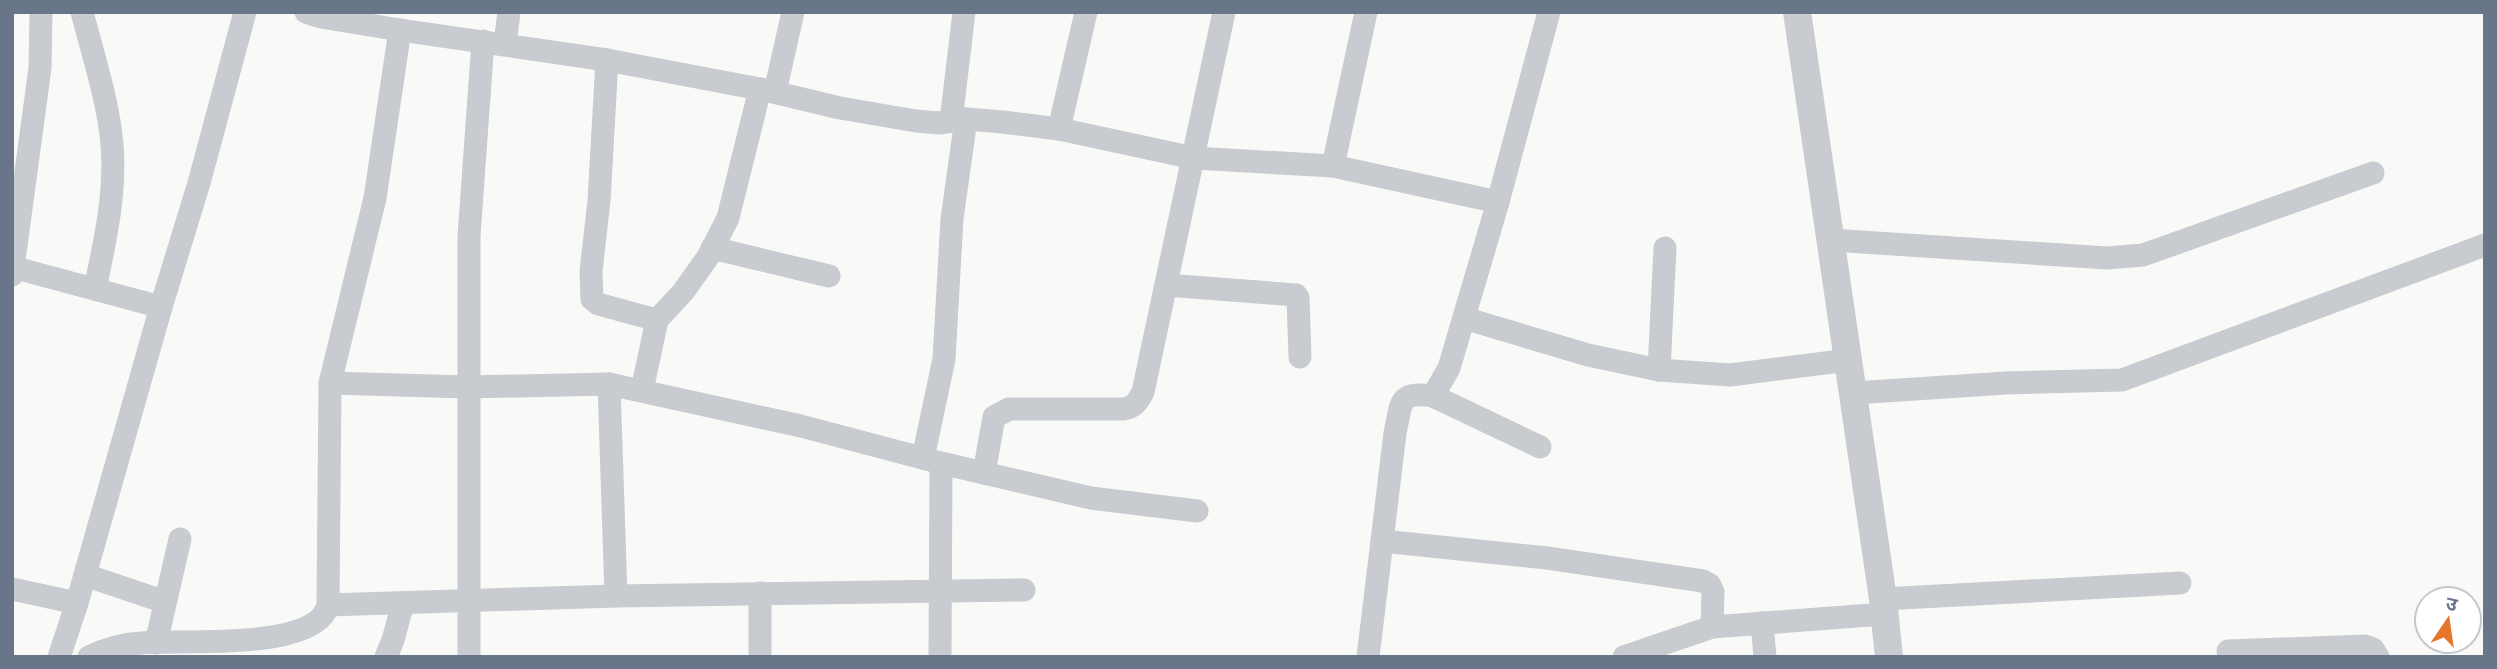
<svg xmlns="http://www.w3.org/2000/svg" width="2497" height="669" font-family="'Fira Sans Condensed','Noto Sans Devanagari',sans-serif">
	<style>
		.lines { fill: none; stroke-linecap: round; stroke-linejoin: round }
		.minor { stroke: #c8cbcf; stroke-width: 23 }
		.tertiary { stroke: #c8cbcf; stroke-width: 28 }
	</style>
	<rect width="100%" height="100%" fill="#f9faf8"/>
	<g class="lines">
		<g class="minor">
			<path d="M 82,12 C 93,55 108,100 112,144 C 116,194 105,241 95,289"/>
			<path d="M 306,12 L 321,17 L 400,30 L 607,60 L 760,89 L 840,108 L 916,121 L 939,123 L 966,119 L 1003,122 L 1059,129 L 1194,158 L 1333,166 L 1498,202"/>
			<path d="M 505,44 L 509,12"/>
			<path d="M 607,60 L 599,201 L 591,271 L 592,299 L 598,304 L 657,320"/>
			<path d="M 775,92 L 793,12"/>
			<path d="M 951,121 L 964,12"/>
			<path d="M 1059,129 L 1086,12"/>
			<path d="M 1333,166 L 1366,12"/>
			<path d="M 1831,240 L 2107,258 L 2143,255 L 2373,173"/>
			<path d="M 712,248 L 829,276"/>
			<path d="M 12,267 L 161,307"/>
			<path d="M 12,275 L 40,68 L 41,12"/>
			<path d="M 1166,285 L 1296,295 L 1298,298 L 1300,357"/>
			<path d="M 1464,318 L 1588,355 L 1659,370 L 1730,375 L 1849,360"/>
			<path d="M 1659,370 L 1665,248"/>
			<path d="M 330,383 L 467,387 L 609,384 L 801,426 L 941,463 L 1091,498 L 1197,511"/>
			<path d="M 609,384 L 616,596"/>
			<path d="M 642,390 L 657,320 L 683,292 L 708,257 L 728,218 L 760,89"/>
			<path d="M 1854,393 L 2006,383 L 2122,380 L 2485,245"/>
			<path d="M 1433,396 L 1540,447"/>
			<path d="M 923,458 L 944,359 L 952,219 L 966,119"/>
			<path d="M 984,473 L 994,417 L 1009,409 L 1124,409 C 1135,407 1138,401 1143,392 L 1224,12"/>
			<path d="M 1382,541 L 1547,558 L 1703,581 L 1710,585 L 1713,592 L 1712,627"/>
			<path d="M 85,575 L 165,602"/>
			<path d="M 12,589 L 77,603"/>
			<path d="M 760,593 L 760,657"/>
			<path d="M 1883,599 L 2180,583"/>
			<path d="M 328,605 L 616,596 L 1024,590"/>
			<path d="M 1762,623 L 1765,657"/>
			<path d="M 156,643 L 180,539"/>
			<path d="M 2228,651 L 2365,646 L 2373,649 L 2378,657"/>
			<path d="M 59,657 L 77,603 L 161,307 L 199,183 L 245,12"/>
			<path d="M 89,657 C 105,649 123,644 141,643 C 179,639 317,652 328,605 L 330,383 L 375,198 L 400,30"/>
			<path d="M 386,657 L 393,640 L 403,603"/>
			<path d="M 469,657 L 469,236 L 483,41"/>
			<path d="M 940,657 L 941,463"/>
			<path d="M 1368,657 L 1395,433 C 1402,403 1397,391 1433,396 L 1449,368 L 1498,202 L 1549,12"/>
			<path d="M 1624,657 L 1712,627 L 1884,614"/>
		</g>
		<path class="tertiary" d="M 1797,12 L 1883,599 L 1889,657"/>
	</g>
	<rect width="2497" height="669" fill="none" stroke="#697589" stroke-width="28"/>
	<g transform="translate(2448 620) rotate(13)"><circle r="33" fill="#ffffff" stroke="#c3c8d0" stroke-width="2"/>
	<path d="M0-5L12 26L0 18L-12 26Z" fill="#e4762d"/>
	<text y="-10" font-size="19" font-weight="bold" text-anchor="middle" fill="#697589">उ</text>
	</g>
</svg>
